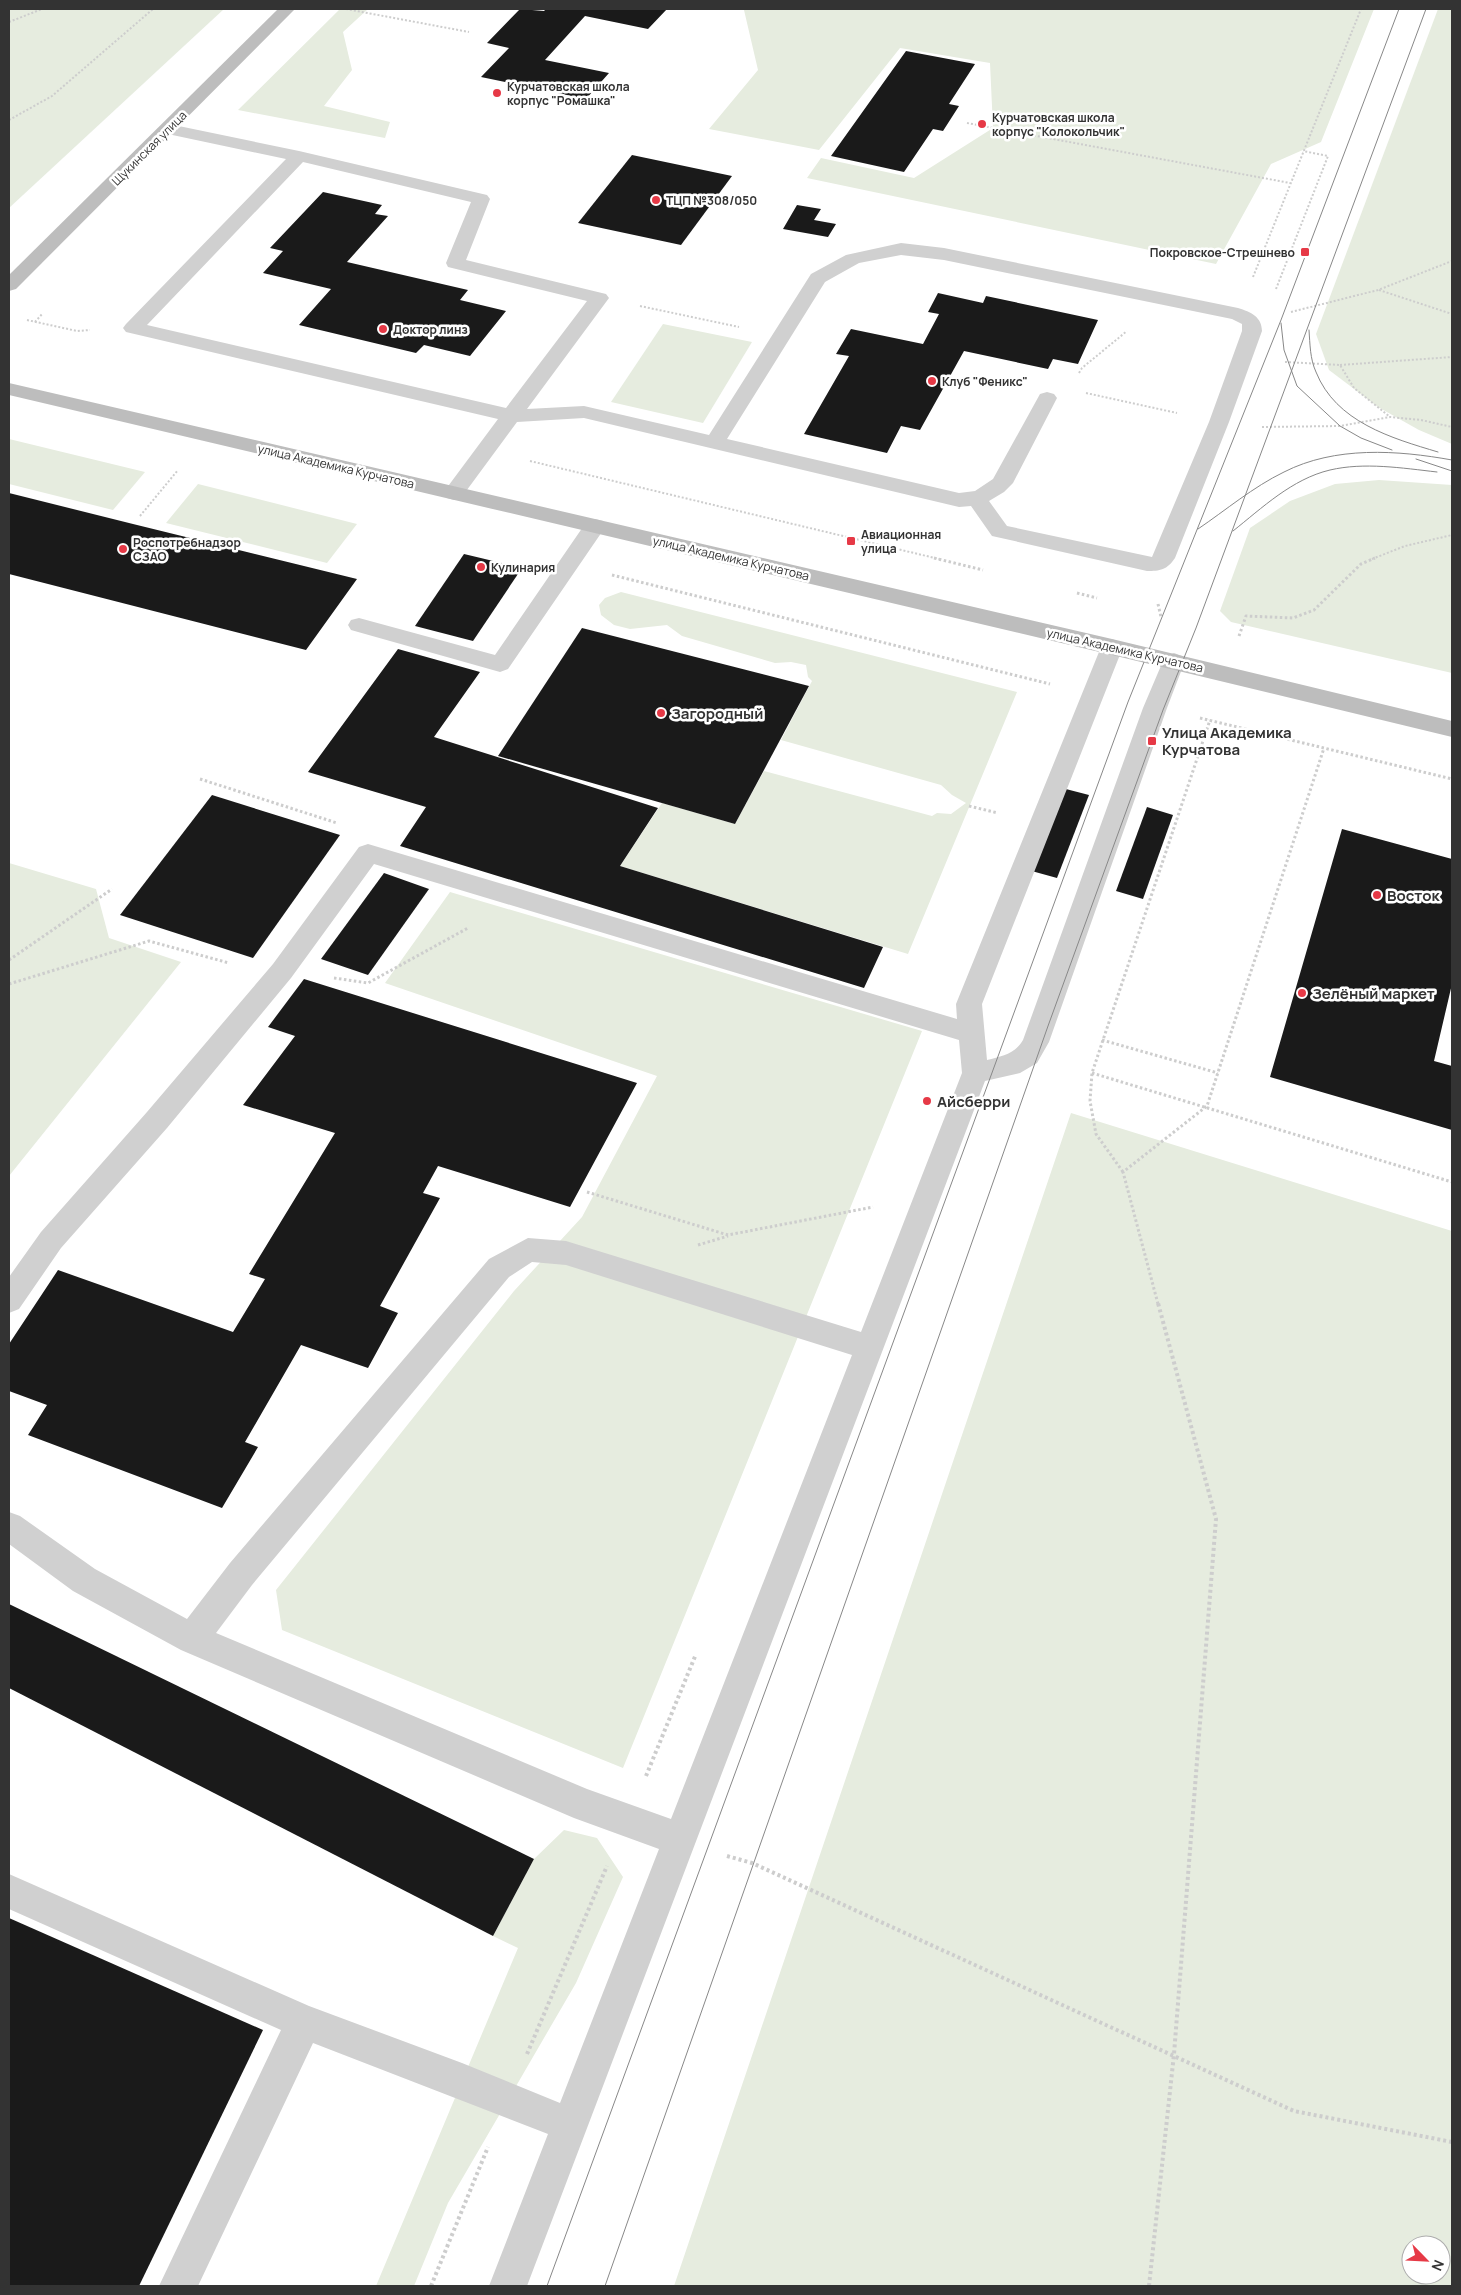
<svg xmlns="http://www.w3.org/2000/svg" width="1461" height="2295" font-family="Manrope,sans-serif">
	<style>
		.green { fill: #e6ecdf; fill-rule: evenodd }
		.building { fill: #1a1a1a }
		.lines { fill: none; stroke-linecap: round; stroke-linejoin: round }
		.path-far2 { stroke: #cdcdcd; stroke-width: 2; stroke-dasharray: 2 2; stroke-linecap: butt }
		.path-far1 { stroke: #cdcdcd; stroke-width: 3; stroke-dasharray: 2.5 2.5; stroke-linecap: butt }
		.path { stroke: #cdcdcd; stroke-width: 4; stroke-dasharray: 3 3; stroke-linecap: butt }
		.service { fill: #d0d0d0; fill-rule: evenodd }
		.secondary { fill: #bdbdbd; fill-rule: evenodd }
		.tram { stroke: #888; stroke-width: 1 }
		.poi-dot { fill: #e63946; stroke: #fff; stroke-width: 2 }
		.labels { text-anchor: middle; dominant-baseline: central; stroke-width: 5; stroke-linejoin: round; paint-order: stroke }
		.far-poi-label { font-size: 12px; font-weight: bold; fill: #333; stroke: #fff; text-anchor: start }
		.far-street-label { font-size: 12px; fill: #333; stroke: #fff }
		.poi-label { font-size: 15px; font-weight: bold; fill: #333; stroke: #fff; text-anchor: start }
	</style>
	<rect width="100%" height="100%" fill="#fff"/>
	<g class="green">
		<path d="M 9,9 L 224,9 L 9,208 Z"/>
		<path d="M 340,9 L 368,9 L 343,32 L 352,70 L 324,106 L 390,122 L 385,138 L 238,110 Z"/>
		<path d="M 738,9 L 1374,9 L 1321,142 L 1271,164 L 1216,264 L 807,178 L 821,158 L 914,178 L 993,128 L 990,63 L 900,48 L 819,150 L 709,129 L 758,70 L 744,10 Z"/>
		<path d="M 1438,9 L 1452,9 L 1452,444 L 1419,430 L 1378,407 L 1329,370 L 1316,334 Z"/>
		<path d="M 663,324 L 752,342 L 703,423 L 611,402 Z"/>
		<path d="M 9,439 L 145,472 L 113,510 L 9,484 Z"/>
		<path d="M 1379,480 L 1452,485 L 1452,673 L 1231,622 L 1220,611 L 1250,528 L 1290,501 L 1335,484 Z"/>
		<path d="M 198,484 L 357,524 L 327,563 L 166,523 Z"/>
		<path d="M 621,592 L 1017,692 L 908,954 L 620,866 L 662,803 L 735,824 L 764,771 L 932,816 L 937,813 L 951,814 L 966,803 L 952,795 L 941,785 L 781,740 L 812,681 L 808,677 L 806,665 L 791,662 L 775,663 L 682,636 L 667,625 L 630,629 L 614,625 L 601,615 L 599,605 L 605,598 Z"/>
		<path d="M 9,863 L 96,889 L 109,938 L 181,962 L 9,1176 Z"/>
		<path d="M 450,892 L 922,1031 L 623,1768 L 282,1630 L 276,1590 L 514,1291 L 582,1217 L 657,1076 L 385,983 Z"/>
		<path d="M 1071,1113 L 1452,1231 L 1452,2286 L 674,2286 ZM 1411,2245 L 1441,2245 L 1441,2275 L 1411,2275 Z"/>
		<path d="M 564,1830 L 597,1838 L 623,1877 L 576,1983 L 448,2203 L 414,2286 L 376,2286 L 518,1948 L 493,1936 L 534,1859 Z"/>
	</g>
	<g class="building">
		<path d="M 520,9 L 544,11 L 546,9 L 667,9 L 648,29 L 585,16 L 545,60 L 609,73 L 586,99 L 481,77 L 509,48 L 487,43 Z"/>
		<path d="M 906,51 L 975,64 L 949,104 L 959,106 L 943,131 L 933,129 L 904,172 L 831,156 Z"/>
		<path d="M 632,155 L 732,176 L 681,245 L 578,223 Z"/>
		<path d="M 323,192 L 382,205 L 375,214 L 388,216 L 347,262 L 468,290 L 460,300 L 506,311 L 470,356 L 424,345 L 416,353 L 299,325 L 331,289 L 263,273 L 283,251 L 270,248 Z"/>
		<path d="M 797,205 L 821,209 L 814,220 L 836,224 L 828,237 L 783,229 Z"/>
		<path d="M 938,293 L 983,303 L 986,296 L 1098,320 L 1078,364 L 1053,359 L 1048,369 L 964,351 L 920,430 L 901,426 L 887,453 L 804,434 L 849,356 L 836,354 L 851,329 L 923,344 L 939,314 L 928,312 Z"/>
		<path d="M 9,493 L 133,524 L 357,579 L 306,650 L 9,574 Z"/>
		<path d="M 464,554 L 522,568 L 473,641 L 415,626 Z"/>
		<path d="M 582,628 L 809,686 L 735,824 L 498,756 Z"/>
		<path d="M 398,649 L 480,672 L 434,737 L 658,808 L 620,866 L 883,947 L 864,988 L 400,846 L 426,807 L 308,772 Z"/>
		<path d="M 1062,788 L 1089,795 L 1057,878 L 1028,870 Z"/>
		<path d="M 212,795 L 340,835 L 253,958 L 120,915 Z"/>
		<path d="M 1147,807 L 1173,815 L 1143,899 L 1116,891 Z"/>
		<path d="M 1342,829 L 1452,859 L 1452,984 L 1434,1061 L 1452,1066 L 1452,1130 L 1270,1077 Z"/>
		<path d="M 384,873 L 429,889 L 368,975 L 321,959 Z"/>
		<path d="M 304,979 L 637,1083 L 570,1207 L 438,1166 L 423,1193 L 440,1198 L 380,1306 L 398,1313 L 368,1368 L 301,1345 L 245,1442 L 258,1447 L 222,1508 L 28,1435 L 47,1405 L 9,1391 L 9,1344 L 58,1270 L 233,1332 L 265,1279 L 249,1274 L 335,1133 L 243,1105 L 295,1036 L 268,1027 Z"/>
		<path d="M 9,1604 L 534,1859 L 493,1936 L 9,1688 Z"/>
		<path d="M 9,1918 L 263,2030 L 139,2286 L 9,2286 Z"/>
	</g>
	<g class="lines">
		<g class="path-far2">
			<path d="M 346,9 L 469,32"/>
			<path d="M 9,22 L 42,9"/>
			<path d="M 9,120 L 52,96 L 153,9"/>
			<path d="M 967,123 L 1290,183"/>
			<path d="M 1253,277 L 1361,9"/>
			<path d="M 1276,289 L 1328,156 L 1303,151"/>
			<path d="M 1379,290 L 1452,314"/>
			<path d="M 640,306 L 739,327"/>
			<path d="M 1291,312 L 1378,290 L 1452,261"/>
			<path d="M 27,320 L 77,331 L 90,330"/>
			<path d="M 35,322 L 43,313"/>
			<path d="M 1285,362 L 1340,365 L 1354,388 L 1390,417"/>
			<path d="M 1340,365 L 1452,357"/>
			<path d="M 1079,373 L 1082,368 L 1127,331"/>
			<path d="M 1086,393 L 1177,413"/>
			<path d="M 1262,427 L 1340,426 L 1390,417 L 1421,420 L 1452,427"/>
			<path d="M 530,461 L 939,559"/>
			<path d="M 140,516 L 178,470"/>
			<path d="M 1372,559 L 1405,546 L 1452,535"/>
		</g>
		<g class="path-far1">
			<path d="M 934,558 L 983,570"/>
			<path d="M 612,575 L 1050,684"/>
			<path d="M 1077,593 L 1097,598"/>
			<path d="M 1158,604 L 1161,617"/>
			<path d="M 1239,636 L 1246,616 L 1293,618 L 1314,610 L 1361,564 L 1375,558"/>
			<path d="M 1200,718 L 1452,779"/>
			<path d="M 200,779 L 337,823"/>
			<path d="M 969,806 L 998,813"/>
			<path d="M 9,960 L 112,889"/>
			<path d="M 334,978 L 368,983 L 468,928"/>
			<path d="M 9,984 L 149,941 L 229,963"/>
			<path d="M 1102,1040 L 1218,1073"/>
			<path d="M 1092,1073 L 1452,1182"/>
			<path d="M 1123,1172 L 1096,1134 L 1090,1101 L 1092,1073 L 1210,720"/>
			<path d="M 587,1192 L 728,1235 L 873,1207"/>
			<path d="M 698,1245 L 728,1236"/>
			<path d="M 1158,1304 L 1123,1172 L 1207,1106 L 1324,748"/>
		</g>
		<g class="path">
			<path d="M 646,1776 L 696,1654"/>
			<path d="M 727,1856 L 752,1863 L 1294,2111 L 1452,2142"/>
			<path d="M 527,2054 L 607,1866"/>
			<path d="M 431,2286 L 488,2147"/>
			<path d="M 1149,2286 L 1174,2054 L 1216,1519 L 1158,1303"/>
		</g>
		<g class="service">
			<path d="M 169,124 L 299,151 L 487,195 L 490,199 L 466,260 L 606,294 L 609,298 L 527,409 L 584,406 L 709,435 L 811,274 L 846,255 L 901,243 L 944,248 L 1238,308 C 1251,312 1262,317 1262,331 L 1229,422 L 1175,558 C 1167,570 1160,571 1147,571 L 992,536 L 971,506 L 959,507 L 584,418 L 517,422 L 461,498 L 454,500 L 447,498 L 443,493 L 498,419 L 126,332 L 123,328 L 126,324 L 286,159 L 163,133 L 160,129 L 163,125 ZM 303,162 L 471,202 L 446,263 L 448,267 L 587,301 L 506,408 L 147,325 ZM 901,255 L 944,260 L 1232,319 L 1242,324 L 1242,331 L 1209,422 L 1152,557 L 1007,526 L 989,501 L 1004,492 L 1013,483 L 1057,398 L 1054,394 L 1047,392 L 1040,394 L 993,479 L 975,491 L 959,493 L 727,439 L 825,282 L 859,263 Z"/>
			<path d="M 595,519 L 603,521 L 606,526 L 508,669 L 500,672 L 351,630 L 348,625 L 351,620 L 359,618 L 495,655 L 587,521 Z"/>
			<path d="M 1112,639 L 1120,642 L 1123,647 L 982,1004 L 987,1060 C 1002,1056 1015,1054 1023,1040 L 1143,708 L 1163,661 L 1166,656 L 1174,653 L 1182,656 L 1185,661 L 1167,708 L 1049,1042 L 1037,1063 L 1020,1073 L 985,1081 L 527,2286 L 489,2286 L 548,2134 L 313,2043 L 198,2286 L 159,2286 L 281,2030 L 9,1909 L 9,1874 L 309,2006 L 462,2063 L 560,2103 L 659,1849 L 574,1818 L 181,1650 L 73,1591 L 9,1544 L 9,1512 L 20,1516 L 95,1569 L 187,1619 L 230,1563 L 489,1259 L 528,1238 L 566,1241 L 861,1332 L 962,1073 L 959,1040 L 374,864 L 291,978 L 167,1128 L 61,1248 L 19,1309 L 9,1313 L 9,1277 L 41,1232 L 147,1112 L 273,964 L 359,847 L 368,844 L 957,1019 L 956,1004 L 1101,647 L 1104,642 ZM 532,1262 L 566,1265 L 852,1355 L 671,1819 L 587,1789 L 216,1633 L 252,1585 L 509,1277 Z"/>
		</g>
		<g class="secondary">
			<path d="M 278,9 L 295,9 L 16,289 L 9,291 L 9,275 Z"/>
			<path d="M 9,383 L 1112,639 L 1452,721 L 1452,737 L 1112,655 L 9,395 Z"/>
		</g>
		<g class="tram">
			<path d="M 1281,323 L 1284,350 L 1297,386 L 1340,426 L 1361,438 L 1392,450"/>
			<path d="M 1309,330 C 1310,344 1310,359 1316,372 C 1336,422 1391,438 1438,452"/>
			<path d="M 1416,459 L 1452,471"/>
			<path d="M 1198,529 C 1226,510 1253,487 1284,472 C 1335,446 1397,450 1452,460"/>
			<path d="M 1233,531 C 1262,508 1292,479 1330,470 C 1364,462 1402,468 1437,472"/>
			<path d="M 547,2286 L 1128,702 L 1281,320 L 1399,9"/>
			<path d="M 605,2286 L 1048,1026 L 1163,710 L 1196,628 L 1426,9"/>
		</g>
	</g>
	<g class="poi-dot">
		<circle cx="497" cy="93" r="5"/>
		<circle cx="982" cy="124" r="5"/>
		<circle cx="656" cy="200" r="5"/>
		<rect x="1300" y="247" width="10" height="10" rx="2.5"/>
		<circle cx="383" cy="329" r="5"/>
		<circle cx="932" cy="381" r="5"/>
		<rect x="846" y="536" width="10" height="10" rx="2.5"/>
		<circle cx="123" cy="549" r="5"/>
		<circle cx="481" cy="567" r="5"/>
		<circle cx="661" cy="713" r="5"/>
		<rect x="1147" y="736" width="10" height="10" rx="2.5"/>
		<circle cx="1377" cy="895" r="5"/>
		<circle cx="1302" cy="993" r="5"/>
		<circle cx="927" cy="1101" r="5"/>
	</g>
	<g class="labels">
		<g class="far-poi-label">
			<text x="507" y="86">Курчатовская школа<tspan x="507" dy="14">корпус "Ромашка"</tspan></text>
			<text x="992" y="117">Курчатовская школа<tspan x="992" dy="14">корпус "Колокольчик"</tspan></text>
			<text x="666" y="200">ТЦП №308/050</text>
			<text x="1295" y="252" text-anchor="end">Покровское-Стрешнево</text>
			<text x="393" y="329">Доктор линз</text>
			<text x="942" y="381">Клуб "Феникс"</text>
			<text x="861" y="534">Авиационная<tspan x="861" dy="14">улица</tspan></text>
			<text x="133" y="542">Роспотребнадзор<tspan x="133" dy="14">СЗАО</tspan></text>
			<text x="491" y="567">Кулинария</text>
		</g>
		<g class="far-street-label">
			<text transform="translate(149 148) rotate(-45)">Щукинская улица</text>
			<text transform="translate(336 466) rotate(13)">улица Академика Курчатова</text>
			<text transform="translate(731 558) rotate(13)">улица Академика Курчатова</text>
			<text transform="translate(1125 650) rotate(13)">улица Академика Курчатова</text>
		</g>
		<g class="poi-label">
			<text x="671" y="713">Загородный</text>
			<text x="1162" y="732">Улица Академика<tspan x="1162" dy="17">Курчатова</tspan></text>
			<text x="1387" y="895">Восток</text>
			<text x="1312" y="993">Зелёный маркет</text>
			<text x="937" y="1101">Айсберри</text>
		</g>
	</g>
	<rect width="1461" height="2295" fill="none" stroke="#333333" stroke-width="20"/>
	<g transform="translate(1426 2260) rotate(114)"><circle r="24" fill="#ffffff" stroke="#adadad"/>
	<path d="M0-4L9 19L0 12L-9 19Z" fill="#e63946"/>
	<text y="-8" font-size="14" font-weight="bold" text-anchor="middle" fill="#333333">N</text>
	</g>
</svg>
